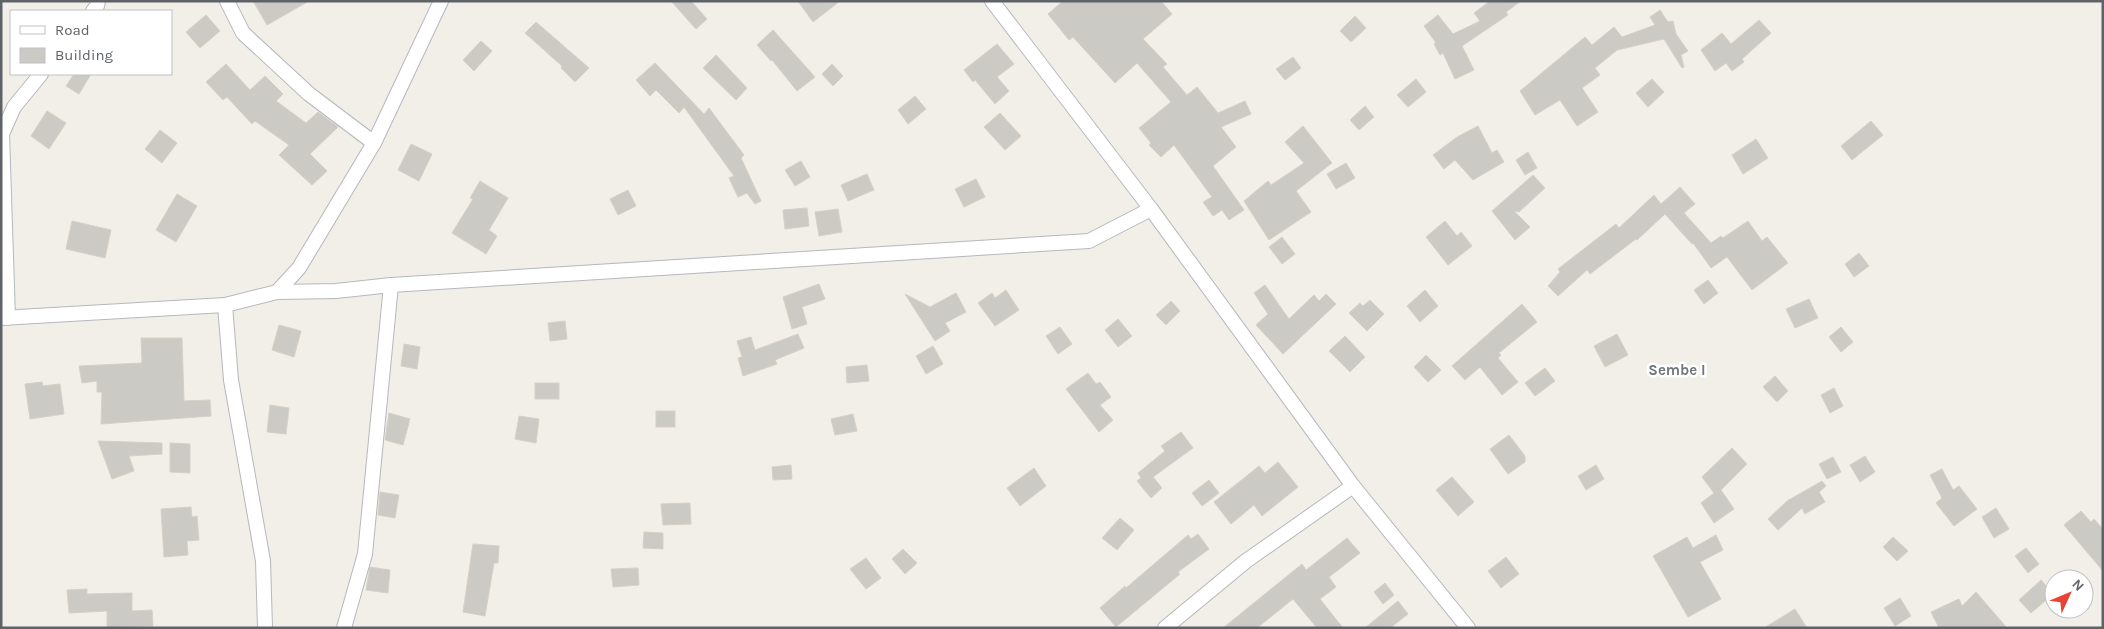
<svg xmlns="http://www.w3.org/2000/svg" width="2104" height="629" font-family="Karla,sans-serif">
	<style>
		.building { fill: #cccac5; stroke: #d6d1c6 }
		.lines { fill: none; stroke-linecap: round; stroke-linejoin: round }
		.street-casing { stroke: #b5b8bc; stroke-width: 16 }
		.street { stroke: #fff; stroke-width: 14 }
		.labels { text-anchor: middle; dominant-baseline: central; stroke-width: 5; stroke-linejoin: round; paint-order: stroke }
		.neighbourhood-label { font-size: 15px; font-weight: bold; fill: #70757a; stroke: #fff }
	</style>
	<rect width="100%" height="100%" fill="#f1efe8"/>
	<g class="building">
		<path d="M 253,1 L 309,1 L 267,25 Z"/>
		<path d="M 671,1 L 691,1 L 707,19 L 696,29 Z"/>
		<path d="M 798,1 L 840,1 L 813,22 Z"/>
		<path d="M 1063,1 L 1161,1 L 1172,14 L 1143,39 L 1167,64 L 1163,67 L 1187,95 L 1197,87 L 1218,113 L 1245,101 L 1251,114 L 1221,127 L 1236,147 L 1213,166 L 1244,210 L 1229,220 L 1222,210 L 1213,216 L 1203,202 L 1212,197 L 1174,145 L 1161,157 L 1149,145 L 1151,143 L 1139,128 L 1171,102 L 1137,63 L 1115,83 L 1073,37 L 1069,40 L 1048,14 Z"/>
		<path d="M 1490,1 L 1521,1 L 1506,12 L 1508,15 L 1462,46 L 1474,70 L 1455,79 L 1443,53 L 1440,55 L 1434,44 L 1436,43 L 1424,26 L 1438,15 L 1453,34 L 1480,21 L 1474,13 Z"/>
		<path d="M 1660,10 L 1668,22 L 1673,21 L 1676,34 L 1688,51 L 1681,55 L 1684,67 L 1682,68 L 1664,39 L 1617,50 L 1595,68 L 1600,75 L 1582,88 L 1598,112 L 1577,126 L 1560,100 L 1535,115 L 1520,91 L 1585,37 L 1592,45 L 1614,27 L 1622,37 L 1655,25 L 1650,17 Z"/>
		<path d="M 206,15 L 220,31 L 200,48 L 186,32 Z"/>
		<path d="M 1355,16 L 1366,28 L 1351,42 L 1340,31 Z"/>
		<path d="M 1759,20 L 1771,33 L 1742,59 L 1744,62 L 1732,71 L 1726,63 L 1715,71 L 1701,50 L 1722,33 L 1731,44 Z"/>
		<path d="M 536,22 L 589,68 L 575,82 L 561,68 L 562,66 L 525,33 Z"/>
		<path d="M 773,30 L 815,77 L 797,91 L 772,60 L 771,61 L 757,45 Z"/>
		<path d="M 481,41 L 492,51 L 474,71 L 463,60 Z"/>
		<path d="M 997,44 L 1014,64 L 997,77 L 1009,91 L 995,104 L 975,80 L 973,82 L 964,70 Z"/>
		<path d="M 716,55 L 747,88 L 736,100 L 703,68 Z"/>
		<path d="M 1293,57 L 1301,68 L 1285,80 L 1276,69 Z"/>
		<path d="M 655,63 L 704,114 L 709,108 L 744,155 L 741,158 L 761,201 L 755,204 L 747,193 L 738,197 L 729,178 L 734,176 L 684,107 L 679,113 L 656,90 L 650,96 L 636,80 Z"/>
		<path d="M 226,64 L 250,90 L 265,76 L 283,94 L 276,101 L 306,123 L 318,112 L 338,127 L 310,154 L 327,171 L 312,185 L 279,155 L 289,145 L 255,121 L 252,124 L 227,97 L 223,100 L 206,82 Z"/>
		<path d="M 832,64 L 843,76 L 833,86 L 822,74 Z"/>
		<path d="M 74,74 L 91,74 L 79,94 L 66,86 Z"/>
		<path d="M 1416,79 L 1426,92 L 1408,107 L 1397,95 Z"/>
		<path d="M 1652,79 L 1664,92 L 1648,107 L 1636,93 Z"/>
		<path d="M 915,96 L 926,109 L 908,124 L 898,110 Z"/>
		<path d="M 1365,106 L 1374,117 L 1359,130 L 1350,120 Z"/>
		<path d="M 47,111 L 66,123 L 49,149 L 31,136 Z"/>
		<path d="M 1000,113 L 1021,136 L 1005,150 L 984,127 Z"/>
		<path d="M 1871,121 L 1883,135 L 1852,160 L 1841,146 Z"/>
		<path d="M 1303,126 L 1332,163 L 1296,191 L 1311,212 L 1269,240 L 1244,201 L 1268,181 L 1271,185 L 1304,163 L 1285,142 Z"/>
		<path d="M 1478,126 L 1492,153 L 1497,150 L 1504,162 L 1473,180 L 1455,160 L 1444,169 L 1433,155 L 1457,137 Z"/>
		<path d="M 160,130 L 177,143 L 162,163 L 145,149 Z"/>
		<path d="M 1756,139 L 1768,158 L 1743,174 L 1732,155 Z"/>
		<path d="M 411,144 L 432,154 L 419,181 L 398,170 Z"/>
		<path d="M 1528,152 L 1537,168 L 1525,175 L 1516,160 Z"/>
		<path d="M 801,161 L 810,177 L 795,186 L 785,170 Z"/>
		<path d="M 1346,163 L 1355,178 L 1336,189 L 1327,174 Z"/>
		<path d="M 867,174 L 874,190 L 848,201 L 841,185 Z"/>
		<path d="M 1533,175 L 1545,188 L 1519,212 L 1514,211 L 1530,227 L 1515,240 L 1492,211 Z"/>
		<path d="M 976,179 L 985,197 L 964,207 L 955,189 Z"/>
		<path d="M 480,181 L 508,198 L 489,230 L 497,236 L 486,254 L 452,233 L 473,199 L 470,198 Z"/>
		<path d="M 1680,187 L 1695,204 L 1684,213 L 1711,243 L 1721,236 L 1723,238 L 1748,221 L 1762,241 L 1767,237 L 1788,263 L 1752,290 L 1727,257 L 1711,268 L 1693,243 L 1692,244 L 1665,214 L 1637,240 L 1636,239 L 1590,274 L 1587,270 L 1558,296 L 1548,286 L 1560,272 L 1558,269 L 1616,224 L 1619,228 L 1654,195 L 1661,204 Z"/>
		<path d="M 628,190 L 636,206 L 618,215 L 610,199 Z"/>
		<path d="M 177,194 L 197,206 L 176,242 L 156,230 Z"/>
		<path d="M 807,208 L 809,226 L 785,229 L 783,210 Z"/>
		<path d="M 838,209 L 842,232 L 819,236 L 815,212 Z"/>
		<path d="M 72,221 L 111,230 L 105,258 L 66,249 Z"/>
		<path d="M 1445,221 L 1457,236 L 1461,232 L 1472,246 L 1448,265 L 1426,237 Z"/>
		<path d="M 1282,237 L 1295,254 L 1282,264 L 1269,247 Z"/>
		<path d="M 1859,253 L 1869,266 L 1854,277 L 1845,264 Z"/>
		<path d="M 1708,280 L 1718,293 L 1704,304 L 1694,290 Z"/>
		<path d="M 819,284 L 825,299 L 802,307 L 807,324 L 792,329 L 783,297 Z"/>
		<path d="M 1265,285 L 1289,319 L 1314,295 L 1319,301 L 1326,294 L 1336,304 L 1283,354 L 1256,325 L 1268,314 L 1254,293 Z"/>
		<path d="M 1006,290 L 1019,310 L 995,326 L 978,303 L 992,293 L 995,298 Z"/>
		<path d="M 1425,290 L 1438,306 L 1420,322 L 1407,306 Z"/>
		<path d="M 956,293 L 966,312 L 945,323 L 950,331 L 935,341 L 905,294 L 930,307 Z"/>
		<path d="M 1809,299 L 1818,318 L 1795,328 L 1786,309 Z"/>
		<path d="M 1370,300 L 1384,314 L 1367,331 L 1349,313 L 1360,303 L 1363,306 Z"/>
		<path d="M 1171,301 L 1180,311 L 1166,325 L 1156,315 Z"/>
		<path d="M 1522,304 L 1537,322 L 1499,353 L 1501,355 L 1498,358 L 1518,382 L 1502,395 L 1480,367 L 1465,380 L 1452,366 Z"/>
		<path d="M 1118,319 L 1132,336 L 1118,347 L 1105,330 Z"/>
		<path d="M 565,321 L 567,339 L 550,341 L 548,323 Z"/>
		<path d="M 279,325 L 301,331 L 294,357 L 272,350 Z"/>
		<path d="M 1060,327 L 1072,344 L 1058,354 L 1046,336 Z"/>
		<path d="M 1841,327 L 1853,342 L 1841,352 L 1829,337 Z"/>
		<path d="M 798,334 L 804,348 L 775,360 L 777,364 L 743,376 L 738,358 L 742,357 L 737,341 L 751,337 L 755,350 Z"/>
		<path d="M 1617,334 L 1628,355 L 1605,367 L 1594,346 Z"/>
		<path d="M 1345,336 L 1365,357 L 1350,372 L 1329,351 Z"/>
		<path d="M 141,338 L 182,338 L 184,401 L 210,400 L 211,416 L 101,424 L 102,392 L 97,392 L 97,381 L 82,383 L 79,366 L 142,363 Z"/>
		<path d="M 404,344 L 420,347 L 417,369 L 401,366 Z"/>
		<path d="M 933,346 L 943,364 L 926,374 L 916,356 Z"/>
		<path d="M 1426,355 L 1441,370 L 1428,382 L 1414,367 Z"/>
		<path d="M 867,365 L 869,381 L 847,383 L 846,367 Z"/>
		<path d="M 1545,368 L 1555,381 L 1535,396 L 1525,383 Z"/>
		<path d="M 1088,373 L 1096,384 L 1100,382 L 1111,397 L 1100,405 L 1113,420 L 1099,432 L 1066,389 Z"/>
		<path d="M 1775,376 L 1788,391 L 1777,402 L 1763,387 Z"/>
		<path d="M 42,382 L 43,386 L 60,384 L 64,414 L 30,419 L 25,384 Z"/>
		<rect x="535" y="383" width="24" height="16"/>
		<path d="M 1834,388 L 1843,406 L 1830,413 L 1821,395 Z"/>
		<path d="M 270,405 L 289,408 L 286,434 L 267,432 Z"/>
		<rect x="656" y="411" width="19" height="16"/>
		<path d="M 389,413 L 410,419 L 403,445 L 385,440 Z"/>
		<path d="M 853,414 L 857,431 L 835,435 L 831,419 Z"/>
		<path d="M 519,416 L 539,419 L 536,443 L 515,439 Z"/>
		<path d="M 1181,432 L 1193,448 L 1153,477 L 1162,488 L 1151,498 L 1137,481 L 1141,478 L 1138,473 L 1165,451 L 1161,446 Z"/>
		<path d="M 1509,435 L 1525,456 L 1525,462 L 1508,474 L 1490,449 Z"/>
		<path d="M 98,441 L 162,443 L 162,454 L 129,456 L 134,471 L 112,479 Z"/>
		<path d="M 170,443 L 190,444 L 190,473 L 170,472 Z"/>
		<path d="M 1732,448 L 1747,464 L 1721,490 L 1734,509 L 1714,523 L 1701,503 L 1714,493 L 1702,477 Z"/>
		<path d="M 1865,456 L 1875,472 L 1860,482 L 1850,465 Z"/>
		<path d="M 1833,457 L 1841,472 L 1827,479 L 1819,464 Z"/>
		<path d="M 1278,462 L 1298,487 L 1262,516 L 1254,505 L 1231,524 L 1214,502 L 1259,466 L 1265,473 Z"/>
		<path d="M 791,465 L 792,479 L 773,480 L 772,467 Z"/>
		<path d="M 1596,465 L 1604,479 L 1586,490 L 1578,476 Z"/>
		<path d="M 1034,468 L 1046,486 L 1020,506 L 1007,488 Z"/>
		<path d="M 1942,469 L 1953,490 L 1959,486 L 1977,509 L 1954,526 L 1936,503 L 1942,498 L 1930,475 Z"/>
		<path d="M 1452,477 L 1474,502 L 1458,516 L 1436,490 Z"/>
		<path d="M 1209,480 L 1219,493 L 1202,506 L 1192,493 Z"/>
		<path d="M 1822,481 L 1826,486 L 1819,492 L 1825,502 L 1805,514 L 1802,508 L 1778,530 L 1768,519 L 1787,501 Z"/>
		<path d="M 380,492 L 399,495 L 395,518 L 378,515 Z"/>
		<path d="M 690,503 L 691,524 L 663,525 L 661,504 Z"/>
		<path d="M 191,507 L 192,517 L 197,516 L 199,540 L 187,541 L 188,555 L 164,557 L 161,509 Z"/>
		<path d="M 1996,508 L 2009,529 L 1994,538 L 1982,517 Z"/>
		<path d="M 2081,511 L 2091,522 L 2094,519 L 2103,529 L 2103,571 L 2064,525 Z"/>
		<path d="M 1120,518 L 1134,530 L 1117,550 L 1102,538 Z"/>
		<path d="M 644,532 L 663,533 L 663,549 L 643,548 Z"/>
		<path d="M 1198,534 L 1209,549 L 1178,572 L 1180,574 L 1116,627 L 1100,608 L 1125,586 L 1126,588 L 1188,535 L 1191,539 Z"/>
		<path d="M 1716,535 L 1723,550 L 1700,562 L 1721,599 L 1688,617 L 1653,556 L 1687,537 L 1693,548 Z"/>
		<path d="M 1893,537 L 1908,551 L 1897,561 L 1883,547 Z"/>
		<path d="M 1347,538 L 1360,553 L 1329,577 L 1336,587 L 1320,599 L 1343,628 L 1317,628 L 1293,599 L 1257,628 L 1223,628 L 1302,564 L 1306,570 Z"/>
		<path d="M 473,544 L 499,546 L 498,563 L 494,563 L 485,616 L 463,612 Z"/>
		<path d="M 2026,548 L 2039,564 L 2028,573 L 2015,556 Z"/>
		<path d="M 903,549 L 917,563 L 905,574 L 892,559 Z"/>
		<path d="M 1506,557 L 1519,574 L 1501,588 L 1488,571 Z"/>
		<path d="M 866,558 L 881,578 L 866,589 L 850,569 Z"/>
		<path d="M 370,567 L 390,570 L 388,593 L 366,590 Z"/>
		<path d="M 638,568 L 639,585 L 613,587 L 611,569 Z"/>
		<path d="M 2041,580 L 2053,594 L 2031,613 L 2019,600 Z"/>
		<path d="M 1385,583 L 1394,595 L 1383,604 L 1374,592 Z"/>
		<path d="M 87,589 L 87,594 L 132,593 L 132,611 L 152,610 L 153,626 L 107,628 L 107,611 L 69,613 L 67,590 Z"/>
		<path d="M 1976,592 L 2007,628 L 1939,628 L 1931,612 L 1959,599 L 1962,606 Z"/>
		<path d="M 1900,598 L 1911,616 L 1895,626 L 1884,608 Z"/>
		<path d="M 1398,601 L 1408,614 L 1390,628 L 1365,628 Z"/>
		<path d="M 1795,609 L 1807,628 L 1764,628 Z"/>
	</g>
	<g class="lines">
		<defs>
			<g id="street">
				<path d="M 227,1 L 243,33 L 309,94 L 374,143"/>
				<path d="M 992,1 L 1151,209 L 1353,486 L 1468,628"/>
				<path d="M 93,11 L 97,6 L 98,1"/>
				<path d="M 277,292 L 299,268 L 374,143 L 441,1"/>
				<path d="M 225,305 L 231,380 L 263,561 L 265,628"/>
				<path d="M 1,318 L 225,305 L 277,292 L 336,291 L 391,285 L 1089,241 L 1151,209"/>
				<path d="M 8,318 L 2,134 L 14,107 L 41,74"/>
				<path d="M 344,628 L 365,554 L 391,285"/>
				<path d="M 1165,628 L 1246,561 L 1353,486"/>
			</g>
		</defs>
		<use href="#street" class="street-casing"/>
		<use href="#street" class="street"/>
	</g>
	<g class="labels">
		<g class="neighbourhood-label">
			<text x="1677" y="370">Sembe I</text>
		</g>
	</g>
	<rect width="2104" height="629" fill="none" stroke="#5f6368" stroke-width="5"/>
	<rect x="10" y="10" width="162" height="65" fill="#ffffff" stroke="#bfc1c3"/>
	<rect x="20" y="26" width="25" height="8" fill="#ffffff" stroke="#bfc1c3"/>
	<text x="55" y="35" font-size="15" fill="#5f6368">Road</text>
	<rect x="20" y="48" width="25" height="15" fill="#cccac5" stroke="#bfc1c3"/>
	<text x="55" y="60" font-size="15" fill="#5f6368">Building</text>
	<g transform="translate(2069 594) rotate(46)"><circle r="24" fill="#ffffff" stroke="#bfc1c3"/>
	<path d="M0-4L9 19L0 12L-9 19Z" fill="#ea4335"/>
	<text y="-8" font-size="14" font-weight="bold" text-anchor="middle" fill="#5f6368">N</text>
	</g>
</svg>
